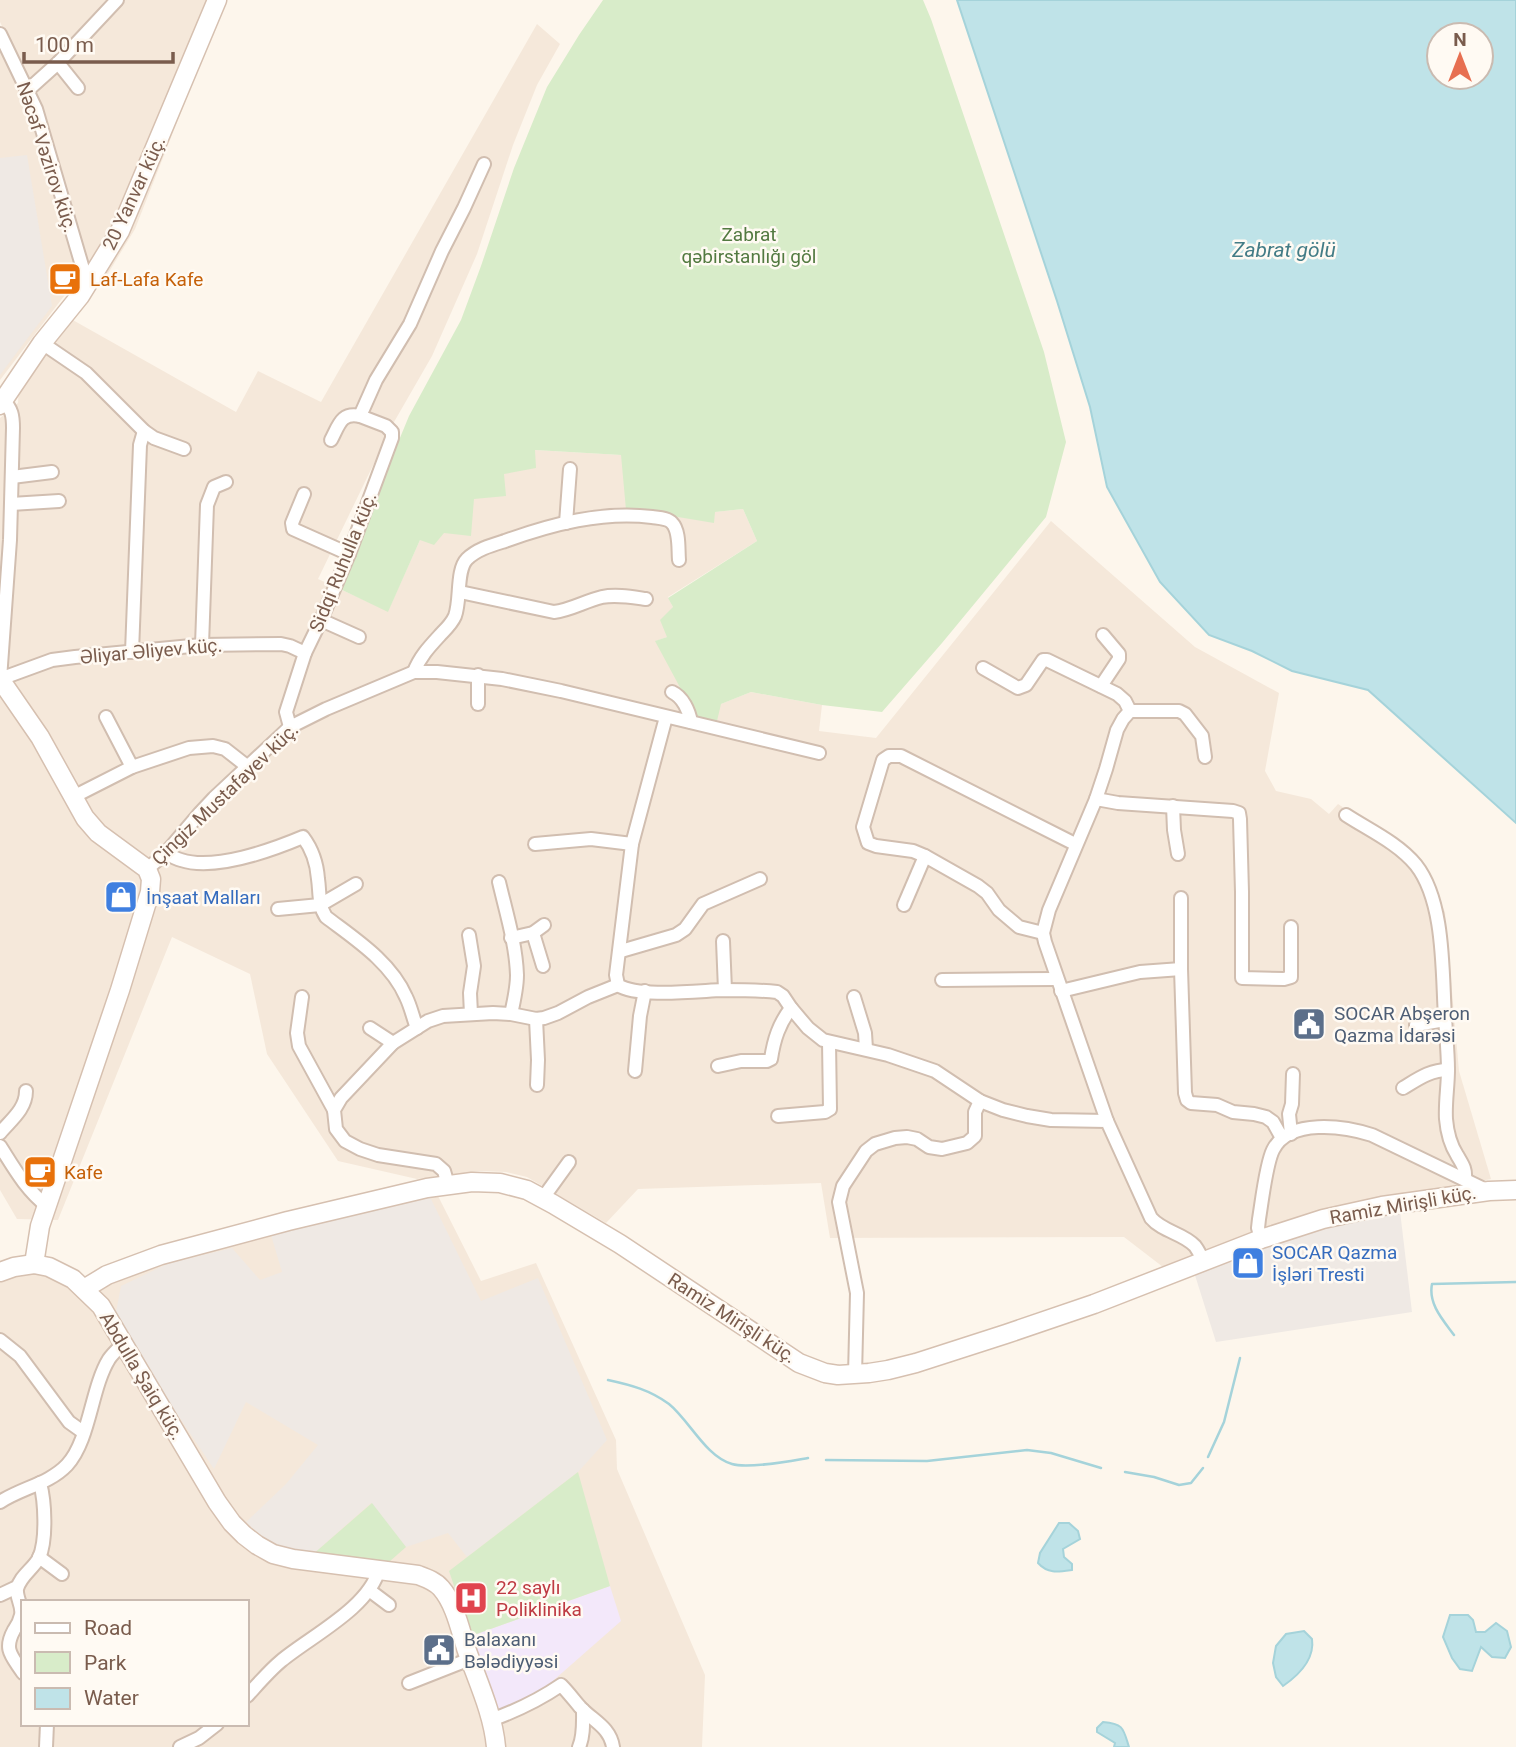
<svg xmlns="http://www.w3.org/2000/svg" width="1516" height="1747" font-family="Roboto,sans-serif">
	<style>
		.residential { fill: #f5e8da; fill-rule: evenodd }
		.industrial { fill: #efe9e4 }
		.education { fill: #f3e8fa }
		.green { fill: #d8ecc9 }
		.water { fill: #bfe3e8; stroke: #a5d3da; stroke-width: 2; fill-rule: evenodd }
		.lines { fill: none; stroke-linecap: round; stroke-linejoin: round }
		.stream { stroke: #a5d3da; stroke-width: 2.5 }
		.street-casing { stroke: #d1beb0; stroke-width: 16 }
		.secondary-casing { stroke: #d6c0b0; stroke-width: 21 }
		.street { stroke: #fff; stroke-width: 12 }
		.secondary { stroke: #fff; stroke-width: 18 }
		.labels { text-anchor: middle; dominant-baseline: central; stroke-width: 5; stroke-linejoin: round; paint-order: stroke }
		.street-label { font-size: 19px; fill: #7a5c4d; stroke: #fffaf3 }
		.park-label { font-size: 19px; fill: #537a41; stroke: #fffaf3 }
		.food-label { font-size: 19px; fill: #c56008; stroke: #fffaf3; text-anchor: start }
		.shop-label { font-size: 19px; fill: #366cbe; stroke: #fffaf3; text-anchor: start }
		.service-label { font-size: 19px; fill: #4e5e75; stroke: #fffaf3; text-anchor: start }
		.health-label { font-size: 19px; fill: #be3a42; stroke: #fffaf3; text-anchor: start }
		.water-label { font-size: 21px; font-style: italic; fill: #437c86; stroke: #fffaf3 }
	</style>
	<rect width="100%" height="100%" fill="#fdf6ec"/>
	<g class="residential">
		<path d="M 0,0 L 225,0 L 135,229 L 104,280 L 88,268 L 28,79 L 0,22 Z"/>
		<path d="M 537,24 L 560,44 L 537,85 L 513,145 L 477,254 L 432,356 L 394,422 L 318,579 L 388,611 L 420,540 L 444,532 L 474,499 L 503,474 L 535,450 L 621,455 L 642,511 L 714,522 L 714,512 L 743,509 L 757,541 L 668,597 L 673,607 L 667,637 L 656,641 L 721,704 L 751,692 L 822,705 L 819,731 L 876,738 L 1051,521 L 1195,647 L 1279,693 L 1265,771 L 1276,791 L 1311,799 L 1329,814 L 1338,804 L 1420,858 L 1445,912 L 1459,1071 L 1491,1179 L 1359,1203 L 1302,1217 L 1163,1267 L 1124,1237 L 830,1238 L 821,1183 L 638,1189 L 606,1223 L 527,1177 L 506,1172 L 480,1171 L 417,1179 L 338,1161 L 267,1054 L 250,974 L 172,937 L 58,1220 L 17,1219 L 0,1190 L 0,418 L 18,403 L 19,386 L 71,319 L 236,412 L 258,371 L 321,402 Z"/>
		<path d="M 0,47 L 19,84 L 33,119 L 44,165 L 80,275 L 0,380 Z"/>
		<path d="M 436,1192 L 481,1281 L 536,1263 L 616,1440 L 617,1469 L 705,1675 L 702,1747 L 0,1747 L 0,1278 L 27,1273 L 39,1273 L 53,1278 L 83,1295 L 164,1260 ZM 23,1602 L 247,1602 L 247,1724 L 23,1724 Z"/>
	</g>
	<g class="industrial">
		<path d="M 27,155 L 52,306 L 0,375 L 0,158 Z"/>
		<path d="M 430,1197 L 481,1301 L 538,1278 L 607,1440 L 578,1472 L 467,1557 L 448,1533 L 406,1547 L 371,1503 L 311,1556 L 274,1547 L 246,1522 L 286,1484 L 318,1445 L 246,1402 L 214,1469 L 179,1417 L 116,1312 L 121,1286 L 169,1263 L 232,1248 L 260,1280 L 282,1272 L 271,1235 Z"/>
		<path d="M 1400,1211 L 1412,1312 L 1216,1342 L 1194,1272 L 1327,1226 Z"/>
	</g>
	<path class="education" d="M 610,1586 L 621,1621 L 530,1701 L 497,1713 L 471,1636 Z"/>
	<g class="green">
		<path d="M 603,0 L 923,0 L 931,19 L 1044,352 L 1066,442 L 1046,517 L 942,643 L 882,712 L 822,705 L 751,692 L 721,704 L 717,721 L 697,719 L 655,641 L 667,637 L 660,620 L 673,607 L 668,598 L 757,541 L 743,509 L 715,512 L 714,523 L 642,511 L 626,510 L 621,455 L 535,450 L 536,468 L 504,474 L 506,496 L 474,499 L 471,536 L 444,533 L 434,545 L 420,540 L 388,612 L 338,588 L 409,416 L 461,320 L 481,266 L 514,168 L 547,87 L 579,35 Z"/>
		<path d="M 578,1472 L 610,1586 L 471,1636 L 449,1571 Z"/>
		<path d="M 372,1503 L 406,1547 L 389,1562 L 311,1556 Z"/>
	</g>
	<g class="water">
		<path d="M 957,0 L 1516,0 L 1516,823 L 1368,690 L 1292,671 L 1252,651 L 1209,635 L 1160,582 L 1107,487 L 1090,407 L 1057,301 ZM 1481,35 L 1481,77 L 1439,77 L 1439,35 Z"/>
		<path d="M 1059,1523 L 1069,1523 L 1078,1531 L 1080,1539 L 1063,1549 L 1064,1557 L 1072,1564 L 1072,1570 C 1058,1572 1048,1574 1038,1563 L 1040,1553 Z"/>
		<path d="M 1450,1615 L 1468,1615 L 1473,1620 L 1476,1632 L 1485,1632 L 1496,1623 L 1507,1631 L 1511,1647 L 1505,1658 L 1492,1657 L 1481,1647 L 1472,1671 L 1460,1669 L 1452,1658 L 1443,1637 Z"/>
		<path d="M 1304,1631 L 1312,1639 C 1315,1660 1299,1675 1283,1686 L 1276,1677 L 1273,1663 L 1276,1646 L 1286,1634 Z"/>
		<path d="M 1103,1722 C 1124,1724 1123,1728 1129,1747 L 1114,1747 L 1115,1743 L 1097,1732 L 1097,1728 Z"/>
	</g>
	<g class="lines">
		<g class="stream">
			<path d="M 1454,1335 C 1443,1320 1428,1304 1432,1284 L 1516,1282"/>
			<path d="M 608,1380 C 631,1385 650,1390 669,1404 C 689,1420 706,1457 732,1464 C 748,1469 790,1461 808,1458"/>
			<path d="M 1208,1457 L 1224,1422 L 1240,1358"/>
			<path d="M 826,1460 L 927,1461 L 1027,1450 L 1051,1453 L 1101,1468"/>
			<path d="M 1125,1472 L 1154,1477 L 1179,1485 L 1191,1483 L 1203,1468"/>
		</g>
		<defs>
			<g id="street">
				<path d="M 0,34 L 36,109 L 83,269 L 90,281"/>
				<path d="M 58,63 L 78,88"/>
				<path d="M 28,90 L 58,63 L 117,0"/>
				<path d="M 42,343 L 86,373 L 144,431 L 154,438 L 184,449"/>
				<path d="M 3,400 C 12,409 13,416 13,428 L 10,540 L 0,679 L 52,660 L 75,657 L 202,645 L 281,644 L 290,646 L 305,653"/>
				<path d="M 331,440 C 339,425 341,412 360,416"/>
				<path d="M 12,477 L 52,472"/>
				<path d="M 304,494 L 292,523 L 293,529 L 349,554"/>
				<path d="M 11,504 L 59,501"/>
				<path d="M 566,523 L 570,469"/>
				<path d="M 460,592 L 554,612 C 571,610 585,601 602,597 C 616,594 632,597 646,599"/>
				<path d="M 321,620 L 359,637"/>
				<path d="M 202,645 L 207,505 L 214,487 L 226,482"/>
				<path d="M 132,652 L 140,445 L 144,431"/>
				<path d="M 983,668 L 1018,688 L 1026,685 L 1043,660 L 1047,660 L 1117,694 L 1125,701 L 1130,711 L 1123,719 L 1117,730 L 1106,769 L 1096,799 L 1049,910 L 1043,933 L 1045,942 L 1107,1121"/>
				<path d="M 414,672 C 420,656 431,645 442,633 C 447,628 452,623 455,616 C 461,600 456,570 467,559 C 477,549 492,545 505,541 C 552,524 602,511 652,517 C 659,518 668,518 672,523 C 680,531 678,550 679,560"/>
				<path d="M 1101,686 L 1119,659 L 1119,654 L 1103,635"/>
				<path d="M 672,692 C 683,697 689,711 691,722"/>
				<path d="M 478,704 L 478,675"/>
				<path d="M 1130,711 L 1179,711 L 1185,714 L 1202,736 L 1205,757"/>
				<path d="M 106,717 L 132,767"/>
				<path d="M 666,717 L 632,844 L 616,975 L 618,985 C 638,998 697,991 722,990 C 740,990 759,990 777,992 L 783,996 L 791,1008 L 808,1028 L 823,1040 L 888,1055 L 935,1071 L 980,1101 L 1003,1110 L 1027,1116 L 1051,1120 L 1107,1121 L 1151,1218 C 1163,1232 1183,1233 1195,1246 C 1198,1250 1201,1256 1203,1261"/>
				<path d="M 290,727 L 286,712 L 305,653 L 321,620 L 349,554 L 392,438 L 392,432 L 386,426 L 360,416 L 376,380 L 410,324 L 442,251 L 464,208 L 484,164"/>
				<path d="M 73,797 L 132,767 L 189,748 L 213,746 L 225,749 L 248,767"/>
				<path d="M 1096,799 L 1118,803 L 1233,811 L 1239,813 L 1240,819 L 1242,892 L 1242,978 L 1284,979 L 1291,977 L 1291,927"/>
				<path d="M 1173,806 L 1174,830 L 1178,854"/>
				<path d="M 1346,815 C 1369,830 1398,843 1416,865 C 1445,902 1442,972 1445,1017 C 1446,1035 1448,1052 1448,1070 C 1448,1086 1445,1103 1446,1119 C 1447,1131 1450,1144 1457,1155 C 1462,1164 1466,1168 1465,1179"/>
				<path d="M 535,844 L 591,839 L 632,844"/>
				<path d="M 166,853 C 171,856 176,859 181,860 C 214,871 272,850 303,837 C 312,849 317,864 318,879 C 320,892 318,905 326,917 C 355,939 391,962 406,997 C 411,1007 413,1018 417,1028"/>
				<path d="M 147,869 L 166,853 L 200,813 L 214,798 L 290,727 L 326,709 L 414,672 L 437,672 L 502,679 L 561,691 L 819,753"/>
				<path d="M 499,882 C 506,912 516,944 517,975 C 517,988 514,1001 511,1014"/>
				<path d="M 1181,898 L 1181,969 L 1185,1093 L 1187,1100 L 1191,1103 L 1217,1105 L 1233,1112 L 1254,1114 L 1266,1117 L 1273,1122 L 1282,1138"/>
				<path d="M 904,905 L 925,856"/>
				<path d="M 278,909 L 320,905 L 356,884"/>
				<path d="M 533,933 L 543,966"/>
				<path d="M 1043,933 L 1019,927 L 999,910 L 987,893 L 978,886 L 925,856 L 913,851 L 876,846 L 868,843 L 863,827 L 883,760 L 889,756 L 901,756 L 1075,844"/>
				<path d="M 469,935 L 474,966 L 470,993 L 471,1014"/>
				<path d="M 511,938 L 533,933 L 544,925"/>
				<path d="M 723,941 L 725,990"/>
				<path d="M 621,951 L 676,935 L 685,929 L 703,904 L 760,879"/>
				<path d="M 942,980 L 1056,979"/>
				<path d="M 1061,991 L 1140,972 L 1181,969"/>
				<path d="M 302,997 L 297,1033 L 299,1046 L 334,1110"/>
				<path d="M 854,997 L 865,1033 L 866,1049"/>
				<path d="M 536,1019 L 538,1060 L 537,1085"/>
				<path d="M 1416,1025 L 1445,1020"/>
				<path d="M 370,1028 L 393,1043"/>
				<path d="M 718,1066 L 741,1061 L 767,1061 L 771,1059 C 774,1039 779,1024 791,1008"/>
				<path d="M 635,1071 L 640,1016 L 645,991"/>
				<path d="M 1403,1088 C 1418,1079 1430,1070 1448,1070"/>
				<path d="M 778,1116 L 825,1112 L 830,1109 L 829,1042"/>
				<path d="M 0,1133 C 11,1120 26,1109 26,1091"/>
				<path d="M 1291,1134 L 1289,1114 L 1292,1104 L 1293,1074"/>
				<path d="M 0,1146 C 14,1168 26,1190 47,1206"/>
				<path d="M 448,1185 L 444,1171 L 436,1164 L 378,1155 L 360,1149 L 345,1141 L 336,1129 L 334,1110 L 341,1098 L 393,1043 L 428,1021 L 443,1016 L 493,1013 L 511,1014 L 536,1019 L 544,1018 L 558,1013 L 588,997 L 618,985"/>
				<path d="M 543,1198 L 569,1162"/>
				<path d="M 1261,1239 L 1258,1228 L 1259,1219 C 1262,1201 1266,1164 1273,1150 C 1289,1118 1344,1126 1372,1135 L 1488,1191"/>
				<path d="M 0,1340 L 20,1356 L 69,1422 L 83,1432"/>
				<path d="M 855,1375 L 857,1293 L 839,1202 L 843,1186 L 866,1151 L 875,1144 L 895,1138 L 907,1137 L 917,1139 L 929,1147 L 942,1149 L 967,1143 L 975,1136 L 975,1112 L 980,1101"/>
				<path d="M 0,1502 C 21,1488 49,1484 67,1465 C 90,1440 91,1388 109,1359 C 113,1353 119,1348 124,1343"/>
				<path d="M 39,1557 L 62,1574"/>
				<path d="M 369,1590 L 389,1605"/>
				<path d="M 0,1595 L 17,1587"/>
				<path d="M 23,1673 C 12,1656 3,1650 14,1630 C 17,1626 20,1620 21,1615 C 23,1606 16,1598 17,1589 C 20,1576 33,1569 39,1558 C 47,1540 45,1501 40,1483"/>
				<path d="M 409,1683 L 470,1659"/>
				<path d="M 247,1696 C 258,1684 269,1671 281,1661 C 311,1636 369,1608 379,1569"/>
				<path d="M 491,1720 C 516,1711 539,1700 561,1685 C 568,1692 574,1700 580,1707 C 593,1721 610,1727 613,1747"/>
				<path d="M 46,1747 L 47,1724"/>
				<path d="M 180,1747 L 199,1738 L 217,1724"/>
				<path d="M 579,1747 C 584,1736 583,1722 583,1710"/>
			</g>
			<g id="secondary">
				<path d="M 0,405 L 42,343 L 80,296 L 120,231 L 217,0"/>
				<path d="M 0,679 L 40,737 L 85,818 L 98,833 L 147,869 L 151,879 L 150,892 L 120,990 L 40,1226 L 34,1264 L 49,1267 L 73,1279 L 101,1306 L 217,1502 L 232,1523 L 244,1535 L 257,1545 L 273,1554 L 293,1559 L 418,1575 C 426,1578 435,1581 441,1588 C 455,1604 460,1629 466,1648 C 477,1680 493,1713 496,1747"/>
				<path d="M 0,1272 L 14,1267 L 34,1264"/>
				<path d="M 84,1289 L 107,1275 L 161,1255 L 288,1221 L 427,1188 L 472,1182 L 500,1183 L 527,1190 L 553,1204 L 620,1244 L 799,1363 L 825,1373 L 838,1375 L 869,1373 L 888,1370 L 916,1363 L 1006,1334 L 1094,1304 L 1261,1239 L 1323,1219 L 1382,1206 L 1489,1191 L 1516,1190"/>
			</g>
		</defs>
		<use href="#street" class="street-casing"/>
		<use href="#secondary" class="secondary-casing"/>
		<use href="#street" class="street"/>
		<use href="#secondary" class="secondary"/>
	</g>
	<defs>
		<symbol id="cafe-square" viewBox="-11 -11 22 22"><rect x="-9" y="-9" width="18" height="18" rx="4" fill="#e8710a" stroke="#fffaf3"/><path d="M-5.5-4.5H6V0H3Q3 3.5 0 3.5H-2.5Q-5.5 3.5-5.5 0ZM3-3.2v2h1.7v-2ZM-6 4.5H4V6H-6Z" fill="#fff"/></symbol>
		<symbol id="shop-square" viewBox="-11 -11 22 22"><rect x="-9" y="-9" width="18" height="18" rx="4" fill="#3f7fe0" stroke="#fffaf3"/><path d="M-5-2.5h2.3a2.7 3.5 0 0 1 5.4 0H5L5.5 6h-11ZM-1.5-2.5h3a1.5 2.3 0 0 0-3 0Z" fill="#fff"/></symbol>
		<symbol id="civic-square" viewBox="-11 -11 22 22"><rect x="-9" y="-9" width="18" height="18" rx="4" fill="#5c6f8a" stroke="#fffaf3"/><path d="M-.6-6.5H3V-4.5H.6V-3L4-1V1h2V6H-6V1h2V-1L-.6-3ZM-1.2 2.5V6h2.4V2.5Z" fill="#fff"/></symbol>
		<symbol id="hospital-square" viewBox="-11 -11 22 22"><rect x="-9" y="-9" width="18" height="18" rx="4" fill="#e0444e" stroke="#fffaf3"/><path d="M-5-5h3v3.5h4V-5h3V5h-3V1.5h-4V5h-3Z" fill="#fff"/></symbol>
	</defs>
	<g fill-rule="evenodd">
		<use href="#cafe-square" x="46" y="260" width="38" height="38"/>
		<use href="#shop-square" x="102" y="878" width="38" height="38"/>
		<use href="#civic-square" x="1290" y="1005" width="38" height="38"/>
		<use href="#cafe-square" x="21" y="1153" width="38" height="38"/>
		<use href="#shop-square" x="1229" y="1244" width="38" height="38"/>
		<use href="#hospital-square" x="452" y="1579" width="38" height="38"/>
		<use href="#civic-square" x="420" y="1631" width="38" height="38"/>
	</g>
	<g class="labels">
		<g class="street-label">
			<text transform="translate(47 157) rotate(72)">Nəcəf Vəzirov küç.</text>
			<text transform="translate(134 193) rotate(-65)">20 Yanvar küç.</text>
			<text transform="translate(343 562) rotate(-68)">Sidqi Ruhulla küç.</text>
			<text transform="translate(151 651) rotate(-5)">Əliyar Əliyev küç.</text>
			<text transform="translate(225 794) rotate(-44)">Çingiz Mustafayev küç.</text>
			<text transform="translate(1403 1205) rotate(-10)">Ramiz Mirişli küç.</text>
			<text transform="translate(732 1318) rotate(33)">Ramiz Mirişli küç.</text>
			<text transform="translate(142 1376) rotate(59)">Abdulla Şaiq küç.</text>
		</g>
		<g class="park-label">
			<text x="749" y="234">Zabrat<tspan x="749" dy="22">qəbirstanlığı göl</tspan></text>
		</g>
		<g class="food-label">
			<text x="90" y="279">Laf-Lafa Kafe</text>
			<text x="64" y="1172">Kafe</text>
		</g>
		<g class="shop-label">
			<text x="146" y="897">İnşaat Malları</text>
			<text x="1272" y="1252">SOCAR Qazma<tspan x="1272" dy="22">İşləri Tresti</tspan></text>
		</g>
		<g class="service-label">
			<text x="1334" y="1013">SOCAR Abşeron<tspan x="1334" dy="22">Qazma İdarəsi</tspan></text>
			<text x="464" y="1639">Balaxanı<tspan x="464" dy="22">Bələdiyyəsi</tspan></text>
		</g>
		<g class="health-label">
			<text x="496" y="1587">22 saylı<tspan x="496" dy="22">Poliklinika</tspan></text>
		</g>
		<g class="water-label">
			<text x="1284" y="250">Zabrat gölü</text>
		</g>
	</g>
	<rect x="21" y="1600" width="228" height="126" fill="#fffaf3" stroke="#cabbb1" stroke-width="2"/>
	<rect x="35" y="1623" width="35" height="10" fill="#ffffff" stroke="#cabbb1" stroke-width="2"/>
	<text x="84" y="1635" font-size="21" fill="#7a5c4d">Road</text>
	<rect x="35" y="1652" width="35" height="21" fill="#d8ecc9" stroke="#cabbb1" stroke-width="2"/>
	<text x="84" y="1670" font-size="21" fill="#7a5c4d">Park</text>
	<rect x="35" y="1688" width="35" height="21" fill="#bfe3e8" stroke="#cabbb1" stroke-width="2"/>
	<text x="84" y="1705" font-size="21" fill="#7a5c4d">Water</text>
	<g transform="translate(1460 56)"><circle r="33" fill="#fffaf3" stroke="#cabbb1" stroke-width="2"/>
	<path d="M0-5L12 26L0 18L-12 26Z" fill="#e76f51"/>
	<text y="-10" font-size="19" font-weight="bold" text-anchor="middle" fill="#7a5c4d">N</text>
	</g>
	<path d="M24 52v10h149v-10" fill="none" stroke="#7a5c4d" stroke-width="3.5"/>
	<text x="35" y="52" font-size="21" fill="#7a5c4d" stroke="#fffaf3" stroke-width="5" paint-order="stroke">100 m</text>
</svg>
